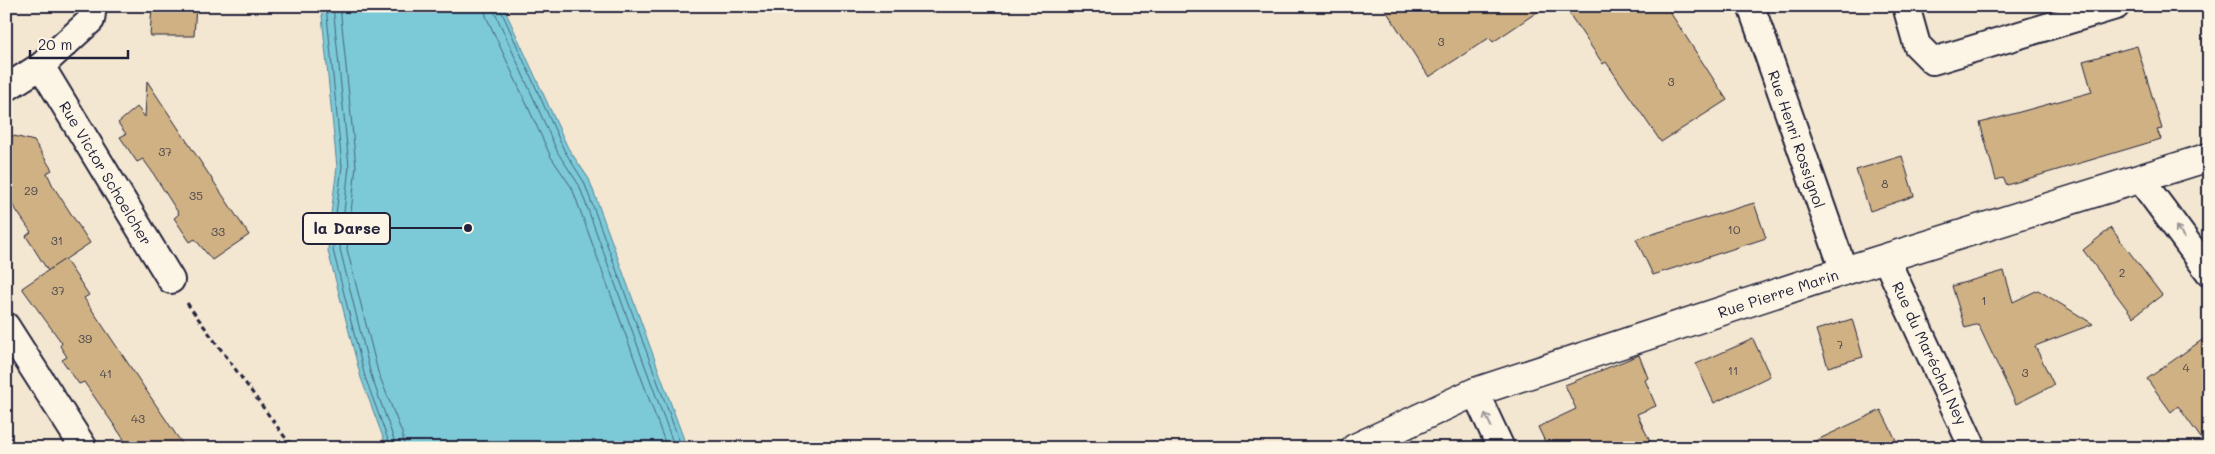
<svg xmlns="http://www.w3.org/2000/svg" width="2215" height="454" font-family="Mali,sans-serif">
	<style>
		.water { fill: #7bc9d8; stroke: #578699 }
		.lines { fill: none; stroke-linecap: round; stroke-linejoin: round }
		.shore { stroke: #46657a; stroke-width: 1 }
		.building { fill: #cfb184; stroke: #22223b }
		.street-casing { stroke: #22223b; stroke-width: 30 }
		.secondary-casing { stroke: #22223b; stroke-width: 31 }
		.path { stroke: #22223b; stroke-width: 3; stroke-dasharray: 5 4; stroke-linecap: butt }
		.street { stroke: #fcf5e5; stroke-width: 26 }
		.secondary { stroke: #fcf5e5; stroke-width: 28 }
		.oneway { stroke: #9a9698 }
		.labels { text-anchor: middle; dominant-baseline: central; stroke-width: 5; stroke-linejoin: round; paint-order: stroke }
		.number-label { font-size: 12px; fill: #4d464d }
		.street-label { font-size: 15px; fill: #22223b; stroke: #fcf5e5 }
		.leader { fill: none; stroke: #22223b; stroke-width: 2 }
		.callout-dot { fill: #22223b; stroke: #fcf5e5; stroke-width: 2 }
		.callout { fill: #fcf5e5; stroke: #22223b; stroke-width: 2 }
		.callout-label { font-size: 16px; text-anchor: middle; font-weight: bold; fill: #22223b }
	</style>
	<rect width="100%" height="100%" fill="#f3e7d2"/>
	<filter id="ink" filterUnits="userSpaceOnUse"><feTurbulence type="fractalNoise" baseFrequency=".02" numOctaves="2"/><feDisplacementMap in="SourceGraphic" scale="10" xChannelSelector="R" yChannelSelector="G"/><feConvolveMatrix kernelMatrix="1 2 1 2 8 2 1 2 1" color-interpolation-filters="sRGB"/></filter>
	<g filter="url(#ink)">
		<path class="water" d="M 321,6 L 503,6 L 568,148 L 589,179 L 687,448 L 387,448 L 361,378 L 328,251 L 329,230 L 337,167 Z"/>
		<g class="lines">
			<g class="shore">
				<path d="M 326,6 L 342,166 L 334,230 L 333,250 L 365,377 L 391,448"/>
				<path d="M 333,6 L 349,166 L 340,249 L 371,375 L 397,448"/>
				<path d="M 340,6 L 356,166 L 347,249 L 378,372 L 402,433 L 405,448"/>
				<path d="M 485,6 L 486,16 L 551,157 L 572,188 L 667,448"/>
				<path d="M 492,6 L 558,153 L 579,185 L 675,448"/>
				<path d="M 499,6 L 564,150 L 584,182 L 682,448"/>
			</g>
		</g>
		<g class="building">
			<path d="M 152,6 L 196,6 L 194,36 L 150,36 Z"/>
			<path d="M 1383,6 L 1546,6 L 1493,42 L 1489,38 L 1429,77 Z"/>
			<path d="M 1564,6 L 1666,6 L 1727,100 L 1661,142 L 1606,62 L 1603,64 Z"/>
			<path d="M 2137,46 L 2162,129 L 2157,130 L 2161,139 L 2007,185 L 2003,178 L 1996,180 L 1980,123 L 2092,92 L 2083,61 Z"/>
			<path d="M 147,81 L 249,235 L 212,260 L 195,239 L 190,242 L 174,218 L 179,214 L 151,170 L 143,159 L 137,162 L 120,137 L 126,134 L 118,123 L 137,107 L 145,117 Z"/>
			<path d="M 6,134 L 34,141 L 52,170 L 47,173 L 53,186 L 90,243 L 48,271 L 26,236 L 31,232 L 6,195 Z"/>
			<path d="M 1902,156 L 1914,196 L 1870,211 L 1856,170 Z"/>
			<path d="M 1754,203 L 1766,238 L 1653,275 L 1636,239 Z"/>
			<path d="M 2111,228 L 2162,295 L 2133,317 L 2083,250 Z"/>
			<path d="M 65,259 L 89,295 L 84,298 L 185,448 L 130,448 L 84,382 L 79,384 L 62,360 L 67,357 L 60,346 L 62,343 L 22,288 Z"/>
			<path d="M 2004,271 L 2013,302 L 2038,290 L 2093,324 L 2035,346 L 2054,385 L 2016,404 L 1978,324 L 1965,328 L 1952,286 Z"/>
			<path d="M 1852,319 L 1863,357 L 1828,367 L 1816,330 Z"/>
			<path d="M 2209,335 L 2209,448 L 2208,448 L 2178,406 L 2171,412 L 2147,379 Z"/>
			<path d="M 1753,339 L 1770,376 L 1714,403 L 1696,364 Z"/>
			<path d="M 1639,355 L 1648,378 L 1645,380 L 1656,406 L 1637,414 L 1653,448 L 1548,448 L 1538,427 L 1576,409 L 1565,385 Z"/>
			<path d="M 1881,410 L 1900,448 L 1800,448 Z"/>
		</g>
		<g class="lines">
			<defs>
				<g id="street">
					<path d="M 1751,6 L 1844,271"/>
					<path d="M 1906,6 L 1917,45 L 1933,61 L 2116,6"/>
					<path d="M 41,66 L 171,280"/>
					<path d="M 6,88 L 41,66 L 91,20 L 93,6"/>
					<path d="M 2141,180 L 2209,272"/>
					<path d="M 1886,259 L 1973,448"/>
					<path d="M 6,326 L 84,448"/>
					<path d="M 1475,392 L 1501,448"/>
				</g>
				<path id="secondary" d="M 1355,448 L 1475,392 L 1844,271 L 2209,157"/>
			</defs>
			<use href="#street" class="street-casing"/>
			<use href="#secondary" class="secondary-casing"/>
			<path class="path" d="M 187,303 L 284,436 L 295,448"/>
			<use href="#street" class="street"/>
			<use href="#secondary" class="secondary"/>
		</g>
		<defs><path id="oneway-shaft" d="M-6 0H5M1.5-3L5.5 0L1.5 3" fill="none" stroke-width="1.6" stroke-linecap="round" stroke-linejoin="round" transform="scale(1.25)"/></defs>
		<g class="oneway">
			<use href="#oneway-shaft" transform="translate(2180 232) rotate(-126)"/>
			<use href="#oneway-shaft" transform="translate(1488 420) rotate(-115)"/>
		</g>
	</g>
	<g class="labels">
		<g class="number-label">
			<text x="1441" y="41">3</text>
			<text x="1671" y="81">3</text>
			<text x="165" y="151">37</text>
			<text x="1885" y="183">8</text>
			<text x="31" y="190">29</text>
			<text x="196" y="195">35</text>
			<text x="1734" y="229">10</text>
			<text x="218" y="231">33</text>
			<text x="57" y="240">31</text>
			<text x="2122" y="272">2</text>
			<text x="58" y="290">37</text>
			<text x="1984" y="300">1</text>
			<text x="85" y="338">39</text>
			<text x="1840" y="344">7</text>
			<text x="2186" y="367">4</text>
			<text x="1733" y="370">11</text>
			<text x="2025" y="372">3</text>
			<text x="106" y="373">41</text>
			<text x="138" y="418">43</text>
		</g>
		<g class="street-label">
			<text transform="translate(1797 139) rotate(71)">Rue Henri Rossignol</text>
			<text transform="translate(106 173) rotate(59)">Rue Victor Schoelcher</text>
			<text transform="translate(1778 293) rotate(-18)">Rue Pierre Marin</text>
			<text transform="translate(1930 353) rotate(65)">Rue du Maréchal Ney</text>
		</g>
	</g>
	<path class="leader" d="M468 228L390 228"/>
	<circle class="callout-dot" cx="468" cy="228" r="5"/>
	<rect class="callout" x="303" y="213" width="87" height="31" rx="5"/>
	<g class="callout-label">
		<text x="347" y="234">la Darse</text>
	</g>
	<rect width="2215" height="454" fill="none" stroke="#fcf5e5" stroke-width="25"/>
	<rect x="12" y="12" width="2190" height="429" fill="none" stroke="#22223b" stroke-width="2" filter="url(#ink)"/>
	<path d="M30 50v8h98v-8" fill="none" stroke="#22223b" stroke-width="2.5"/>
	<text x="38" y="50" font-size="15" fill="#22223b" stroke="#fcf5e5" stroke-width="4" paint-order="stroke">20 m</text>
</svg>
